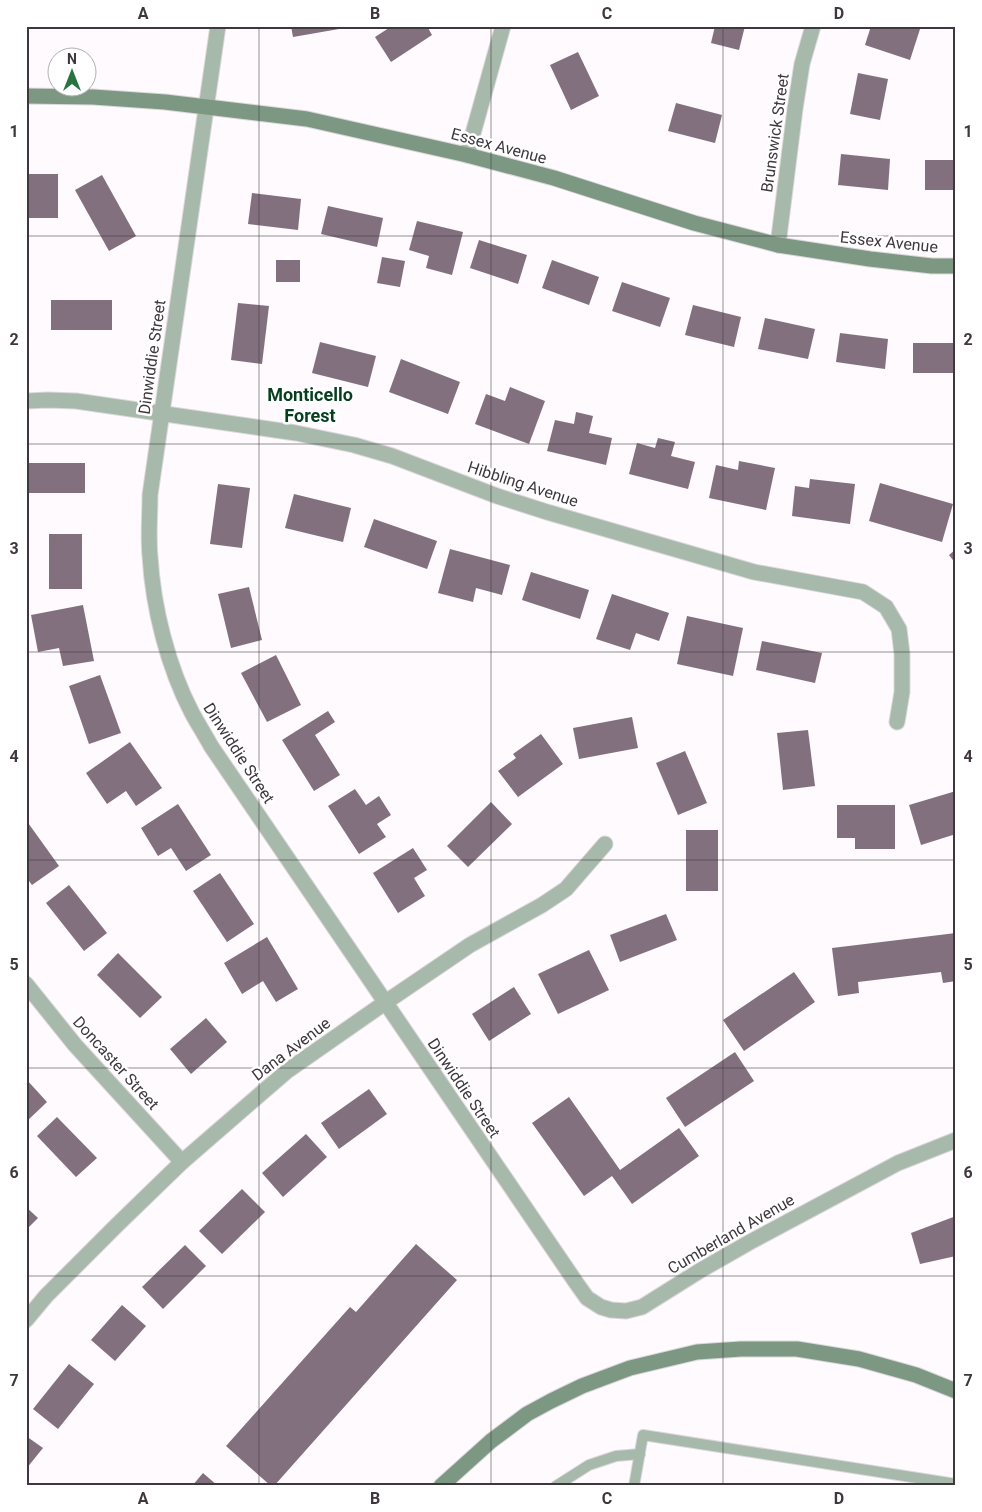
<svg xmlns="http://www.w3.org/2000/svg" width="982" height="1512" font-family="Roboto,sans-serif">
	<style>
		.building { fill: #82707f }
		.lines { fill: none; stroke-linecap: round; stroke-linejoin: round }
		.lane-casing { stroke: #dcd7db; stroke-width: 12 }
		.street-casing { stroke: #dcd7db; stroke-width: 17 }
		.secondary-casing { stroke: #dcd7db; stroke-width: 17 }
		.lane { stroke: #a6b9aa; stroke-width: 10 }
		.street { stroke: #a6b9aa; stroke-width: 15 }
		.secondary { stroke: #7c9883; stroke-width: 15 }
		.grid { fill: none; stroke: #3f373e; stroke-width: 1; stroke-opacity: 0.55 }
		.labels { text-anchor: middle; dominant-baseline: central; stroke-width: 5; stroke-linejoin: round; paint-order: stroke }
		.street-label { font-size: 16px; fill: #3f373e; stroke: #fff }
		.neighbourhood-label { font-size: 18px; font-weight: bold; fill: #063f1e; stroke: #fff }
		.neatline { fill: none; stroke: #3f373e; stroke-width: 2 }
		.grid-label { font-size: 16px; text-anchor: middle; font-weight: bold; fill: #3f373e }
	</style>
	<rect width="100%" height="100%" fill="#fefafd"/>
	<g class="building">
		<path d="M 291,26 L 339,26 L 339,29 L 293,37 Z"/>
		<path d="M 392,26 L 427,26 L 432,35 L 391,62 L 375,37 Z"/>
		<path d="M 715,26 L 745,26 L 739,50 L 711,43 Z"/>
		<path d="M 871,26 L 921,26 L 910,60 L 865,45 Z"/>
		<path d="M 578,52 L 599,96 L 571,110 L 550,65 Z"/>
		<path d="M 858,73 L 888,79 L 880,120 L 850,114 Z"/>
		<path d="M 676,103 L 722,115 L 715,143 L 668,131 Z"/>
		<path d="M 841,154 L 890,159 L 888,190 L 838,185 Z"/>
		<rect x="925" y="160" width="31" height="30"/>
		<rect x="26" y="174" width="32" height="44"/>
		<path d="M 102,175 L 136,236 L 109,251 L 75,190 Z"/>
		<path d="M 252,193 L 301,199 L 298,230 L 248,224 Z"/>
		<path d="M 328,206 L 383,218 L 377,247 L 321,234 Z"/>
		<path d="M 417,221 L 463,232 L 452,275 L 426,268 L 429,256 L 409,250 Z"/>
		<path d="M 479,240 L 527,255 L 518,284 L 470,268 Z"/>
		<path d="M 382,257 L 405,261 L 400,287 L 377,283 Z"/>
		<rect x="276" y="260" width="24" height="22"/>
		<path d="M 552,260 L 599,277 L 589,305 L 542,288 Z"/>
		<path d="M 622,282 L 670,298 L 660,327 L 612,311 Z"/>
		<rect x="51" y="300" width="61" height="30"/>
		<path d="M 238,303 L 269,306 L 262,364 L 231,360 Z"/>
		<path d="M 693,305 L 741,317 L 734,347 L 685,335 Z"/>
		<path d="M 765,318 L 815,329 L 808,359 L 758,349 Z"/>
		<path d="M 840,333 L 888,339 L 885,369 L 836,362 Z"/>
		<path d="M 320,342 L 376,356 L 368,387 L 312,373 Z"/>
		<rect x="913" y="343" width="43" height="30"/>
		<path d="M 401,359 L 460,382 L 448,414 L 389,392 Z"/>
		<path d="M 510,387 L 545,401 L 529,444 L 475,424 L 486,394 L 505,401 Z"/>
		<path d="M 576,412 L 593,416 L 589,433 L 612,438 L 606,465 L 547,451 L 555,420 L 574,424 Z"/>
		<path d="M 658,438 L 675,442 L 671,456 L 695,462 L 688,489 L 629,474 L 637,443 L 655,448 Z"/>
		<path d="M 739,461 L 775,468 L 766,510 L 709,498 L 716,465 L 738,470 Z"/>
		<rect x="26" y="463" width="59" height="30"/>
		<path d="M 810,479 L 855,484 L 850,524 L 792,516 L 795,486 L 809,488 Z"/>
		<path d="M 880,483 L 953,504 L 942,542 L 869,521 Z"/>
		<path d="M 218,484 L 250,488 L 242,548 L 210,544 Z"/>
		<path d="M 294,494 L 351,508 L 343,542 L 285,528 Z"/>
		<path d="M 374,519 L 437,541 L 427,569 L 364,547 Z"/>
		<rect x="49" y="534" width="33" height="55"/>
		<path d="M 450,549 L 510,565 L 502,595 L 476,588 L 473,602 L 438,593 Z"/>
		<path d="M 956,549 L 956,564 L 949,555 Z"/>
		<path d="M 531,572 L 589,590 L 580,619 L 522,600 Z"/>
		<path d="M 249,587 L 262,640 L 231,648 L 218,594 Z"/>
		<path d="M 612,594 L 669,613 L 659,641 L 636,633 L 630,650 L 596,639 Z"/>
		<path d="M 83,605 L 94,661 L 63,666 L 59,648 L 38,652 L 31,615 Z"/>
		<path d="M 687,616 L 743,628 L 733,676 L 677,664 Z"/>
		<path d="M 762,641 L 822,653 L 815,683 L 756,670 Z"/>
		<path d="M 276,655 L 301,705 L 267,722 L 241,673 Z"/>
		<path d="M 100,675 L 121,733 L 89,744 L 69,686 Z"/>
		<path d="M 328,711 L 335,722 L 315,735 L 340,775 L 314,791 L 282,740 Z"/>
		<path d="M 632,717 L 638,748 L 579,759 L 573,728 Z"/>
		<path d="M 808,730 L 815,786 L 783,790 L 777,733 Z"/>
		<path d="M 541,734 L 563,764 L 518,797 L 498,771 L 516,758 L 513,754 Z"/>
		<path d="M 130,742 L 162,788 L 136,806 L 126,791 L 107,804 L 86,773 Z"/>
		<path d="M 685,751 L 707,803 L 678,815 L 656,763 Z"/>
		<path d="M 355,789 L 366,805 L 379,796 L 391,815 L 377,824 L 386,837 L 359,854 L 328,806 Z"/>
		<path d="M 956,791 L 956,834 L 921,845 L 909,805 Z"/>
		<path d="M 491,802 L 512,824 L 468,867 L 447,846 Z"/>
		<path d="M 178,804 L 211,855 L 186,871 L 171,848 L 158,856 L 141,828 Z"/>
		<path d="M 837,805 L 895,805 L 895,849 L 855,849 L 855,838 L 837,838 Z"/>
		<path d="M 26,820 L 59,866 L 32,885 L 26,877 Z"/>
		<rect x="686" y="830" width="32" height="61"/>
		<path d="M 413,848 L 427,870 L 414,878 L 425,896 L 398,913 L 373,873 Z"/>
		<path d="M 220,873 L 254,924 L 227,942 L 193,891 Z"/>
		<path d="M 69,885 L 107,933 L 84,951 L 46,903 Z"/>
		<path d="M 666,914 L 677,940 L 620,962 L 610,935 Z"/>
		<path d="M 956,933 L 956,981 L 943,983 L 941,972 L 858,982 L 859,993 L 838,996 L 832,948 Z"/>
		<path d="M 267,937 L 298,989 L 276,1002 L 263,981 L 242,994 L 224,963 Z"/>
		<path d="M 589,950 L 609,990 L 558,1014 L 538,974 Z"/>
		<path d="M 118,953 L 162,997 L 140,1018 L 97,975 Z"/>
		<path d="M 794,972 L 815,1002 L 744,1051 L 723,1020 Z"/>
		<path d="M 514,987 L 531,1014 L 489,1041 L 472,1014 Z"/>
		<path d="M 206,1018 L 227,1042 L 191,1074 L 170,1049 Z"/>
		<path d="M 735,1052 L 754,1081 L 685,1127 L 666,1098 Z"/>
		<path d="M 26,1079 L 47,1102 L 26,1122 Z"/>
		<path d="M 369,1089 L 387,1114 L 339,1149 L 321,1123 Z"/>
		<path d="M 569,1097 L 620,1170 L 679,1128 L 699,1156 L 632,1204 L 612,1176 L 584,1196 L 532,1123 Z"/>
		<path d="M 57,1117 L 97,1158 L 76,1177 L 37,1136 Z"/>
		<path d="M 306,1134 L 327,1157 L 283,1197 L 262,1173 Z"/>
		<path d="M 242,1189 L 265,1212 L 222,1254 L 199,1231 Z"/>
		<path d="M 26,1207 L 38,1218 L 26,1230 Z"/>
		<path d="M 956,1216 L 956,1256 L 920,1264 L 911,1233 Z"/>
		<path d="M 416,1244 L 457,1280 L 274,1486 L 271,1486 L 226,1446 L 350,1307 L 356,1312 Z"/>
		<path d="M 185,1245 L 206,1266 L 163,1309 L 142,1287 Z"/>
		<path d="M 122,1305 L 146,1326 L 115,1361 L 91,1340 Z"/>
		<path d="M 69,1364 L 94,1384 L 58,1429 L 33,1409 Z"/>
		<path d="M 26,1436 L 43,1448 L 26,1469 Z"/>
		<path d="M 203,1473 L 218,1486 L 192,1486 Z"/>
	</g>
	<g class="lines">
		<defs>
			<g id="lane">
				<path d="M 556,1486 L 589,1465 L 616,1456 L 640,1454"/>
				<path d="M 634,1486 L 643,1435 L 956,1484"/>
			</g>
			<g id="street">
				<path d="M 218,26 L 150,495 C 150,515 148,536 150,556 C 153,608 168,667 192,713 C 198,724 205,735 211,746 L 577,1284 L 587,1298 L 601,1307 L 611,1310 L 626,1311 L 642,1307 L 701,1270 L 750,1242 L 898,1163 L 956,1140"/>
				<path d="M 467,155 L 503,26"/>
				<path d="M 778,245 L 795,109 L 802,64 L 813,26"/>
				<path d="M 26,401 L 48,400 L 76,401 L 296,433 L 354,445 L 392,456 L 497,496 L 547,512 L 754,572 L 863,592 L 886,607 L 899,629 L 902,654 L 902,692 L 897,722"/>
				<path d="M 26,984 L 75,1045 L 182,1162"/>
				<path d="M 26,1320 L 46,1296 L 117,1225 L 182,1162 L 287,1071 L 386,1002 L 470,945 L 542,905 L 566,889 L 605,844"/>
			</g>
			<g id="secondary">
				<path d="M 26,96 L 93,97 L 165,102 L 307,119 L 467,155 L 554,178 L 694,223 L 778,245 L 870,259 L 932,266 L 956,266"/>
				<path d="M 441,1486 L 491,1441 L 527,1414 L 551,1401 L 582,1386 L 630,1368 L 697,1352 L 741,1349 L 797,1349 L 859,1359 L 916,1375 L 956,1391"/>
			</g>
		</defs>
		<use href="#lane" class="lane-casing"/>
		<use href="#street" class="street-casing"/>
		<use href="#secondary" class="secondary-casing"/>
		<use href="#lane" class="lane"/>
		<use href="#street" class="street"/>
		<use href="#secondary" class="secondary"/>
	</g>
	<path class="grid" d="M 259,26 L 259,1486M 491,26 L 491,1486M 723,26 L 723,1486M 26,236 L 956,236M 26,444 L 956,444M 26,652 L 956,652M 26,860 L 956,860M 26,1068 L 956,1068M 26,1276 L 956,1276"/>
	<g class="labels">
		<g class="street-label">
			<text transform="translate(775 133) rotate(-82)">Brunswick Street</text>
			<text transform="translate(499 146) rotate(15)">Essex Avenue</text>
			<text transform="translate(889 242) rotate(6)">Essex Avenue</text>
			<text transform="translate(152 357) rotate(-82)">Dinwiddie Street</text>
			<text transform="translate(523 484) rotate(18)">Hibbling Avenue</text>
			<text transform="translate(239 753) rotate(57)">Dinwiddie Street</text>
			<text transform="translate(291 1049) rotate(-37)">Dana Avenue</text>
			<text transform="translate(116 1063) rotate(48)">Doncaster Street</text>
			<text transform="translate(464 1088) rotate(56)">Dinwiddie Street</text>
			<text transform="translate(731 1234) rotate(-30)">Cumberland Avenue</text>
		</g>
		<g class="neighbourhood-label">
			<text x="310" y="394">Monticello<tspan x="310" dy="21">Forest</tspan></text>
		</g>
	</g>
	<rect width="982" height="1512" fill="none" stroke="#ffffff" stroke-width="55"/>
	<g transform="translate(72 72)"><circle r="24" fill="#ffffff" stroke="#b2afb2"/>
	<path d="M0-4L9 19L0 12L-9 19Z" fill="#277342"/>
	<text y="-8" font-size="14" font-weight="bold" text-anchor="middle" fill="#3f373e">N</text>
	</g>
	<rect x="28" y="28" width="926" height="1456" class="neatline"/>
	<g class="grid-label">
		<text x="143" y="19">A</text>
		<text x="375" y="19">B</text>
		<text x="607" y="19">C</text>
		<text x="839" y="19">D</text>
		<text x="14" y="137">1</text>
		<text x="968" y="137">1</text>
		<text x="14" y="345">2</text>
		<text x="968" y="345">2</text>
		<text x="14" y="554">3</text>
		<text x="968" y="554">3</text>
		<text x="14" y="762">4</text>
		<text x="968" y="762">4</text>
		<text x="14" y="970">5</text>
		<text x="968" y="970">5</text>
		<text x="14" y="1178">6</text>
		<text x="968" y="1178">6</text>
		<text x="14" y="1386">7</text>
		<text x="968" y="1386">7</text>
		<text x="143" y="1504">A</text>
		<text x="375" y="1504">B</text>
		<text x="607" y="1504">C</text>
		<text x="839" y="1504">D</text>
	</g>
</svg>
